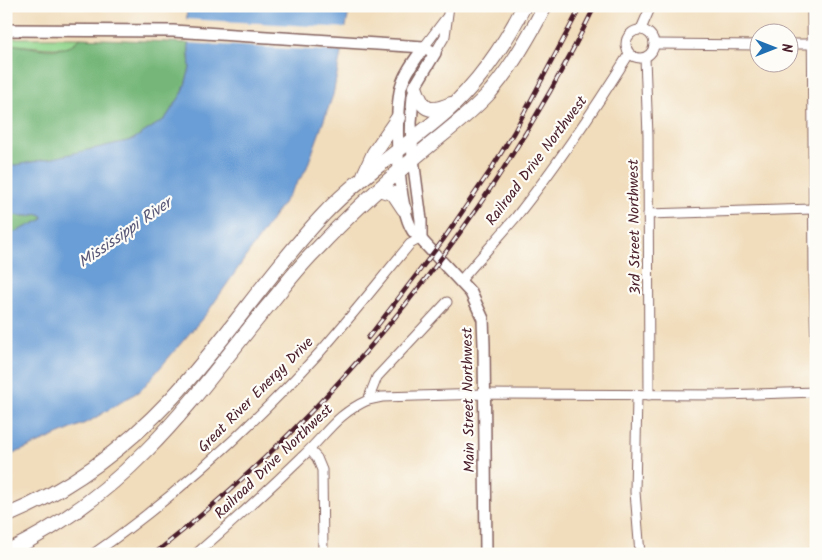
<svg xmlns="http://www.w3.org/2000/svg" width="822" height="560" font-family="Kalam,sans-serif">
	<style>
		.green { fill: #93d68e; stroke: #6e7a5c }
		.forest { fill: #76b779; stroke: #606b52 }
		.water { fill: #6b9ed6; stroke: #5a5e80 }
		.pier { fill: #f1ddbc }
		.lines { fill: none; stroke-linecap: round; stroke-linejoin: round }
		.minor-casing { stroke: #84625e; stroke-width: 11 }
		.major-casing { stroke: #84625e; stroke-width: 14 }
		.highway-casing { stroke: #84625e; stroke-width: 16 }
		.minor { stroke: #fff; stroke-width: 9 }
		.major { stroke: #fff; stroke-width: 11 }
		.highway { stroke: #fff; stroke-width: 14 }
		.rail-casing { stroke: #4a1f2b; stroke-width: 4.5 }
		.rail { stroke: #fdfcf7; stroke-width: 2.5; stroke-dasharray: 8; stroke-linecap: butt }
		.labels { text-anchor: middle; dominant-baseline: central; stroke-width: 4.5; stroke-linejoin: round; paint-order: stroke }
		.street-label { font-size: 15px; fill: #4a1f2b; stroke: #fdfcf7 }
		.water-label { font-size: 16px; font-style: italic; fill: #595878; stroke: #fdfcf7 }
	</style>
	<rect width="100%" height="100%" fill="#fdfcf7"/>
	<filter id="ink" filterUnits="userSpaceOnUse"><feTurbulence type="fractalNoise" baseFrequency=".02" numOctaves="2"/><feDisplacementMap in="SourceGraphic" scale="10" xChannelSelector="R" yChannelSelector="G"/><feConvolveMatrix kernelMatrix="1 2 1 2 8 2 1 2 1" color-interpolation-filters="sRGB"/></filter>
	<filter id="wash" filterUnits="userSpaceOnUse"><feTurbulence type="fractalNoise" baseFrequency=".0096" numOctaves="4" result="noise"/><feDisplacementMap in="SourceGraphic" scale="20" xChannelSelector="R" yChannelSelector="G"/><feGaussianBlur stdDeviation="1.12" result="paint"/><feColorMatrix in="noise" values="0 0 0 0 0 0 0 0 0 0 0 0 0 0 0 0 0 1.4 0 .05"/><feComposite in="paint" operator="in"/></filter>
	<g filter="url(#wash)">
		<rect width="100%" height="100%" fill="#f1ddbc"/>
		<path class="green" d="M 6,38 L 81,38 L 70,46 L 64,48 L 48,48 L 6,44 Z"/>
		<g class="forest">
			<path d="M 81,38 L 188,43 L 190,68 L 183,92 L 165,119 L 132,140 L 53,158 L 6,167 L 6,44 C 25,45 49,53 68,47 C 73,45 76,41 81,38 Z"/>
			<path d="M 39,214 L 43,216 L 42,220 L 6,236 L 6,215 L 27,216 Z"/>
		</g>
		<path class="water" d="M 186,6 L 350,6 L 333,95 L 306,170 L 207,313 L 141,390 L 90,421 L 6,457 L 6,236 L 42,220 L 43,216 L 39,214 L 27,216 L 6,215 L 6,167 L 53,158 L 132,140 L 165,119 L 183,92 L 190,68 Z"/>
		<path class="pier" d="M 184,19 L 348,28 L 344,52 L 186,43 Z"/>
	</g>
	<g filter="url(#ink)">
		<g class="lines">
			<defs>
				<g id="minor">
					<path d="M 812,6 L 814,276 L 816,349"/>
					<path d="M 641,29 L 651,6"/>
					<circle cx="640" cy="44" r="14"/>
					<path d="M 655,44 L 760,45"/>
					<path d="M 790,44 L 816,44"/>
					<path d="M 424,47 L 446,18"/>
					<path d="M 435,53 L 445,36 L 449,6"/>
					<path d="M 645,58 L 648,136 L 649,395"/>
					<path d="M 648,214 L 813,209"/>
					<path d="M 461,280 C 479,259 498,238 516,217 C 557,165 594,110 629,54"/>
					<path d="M 637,396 L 635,492 L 640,554"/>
					<path d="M 368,400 L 382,397 L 485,394 L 725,395 L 816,392"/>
					<path d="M 310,450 L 317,458 L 322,470 L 323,554"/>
					<path d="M 93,554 C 176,497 252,426 320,352 C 351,317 380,280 410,244 L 421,238"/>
					<path d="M 196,554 C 233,522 269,489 304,455 C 327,433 337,414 368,400 L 377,377 L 447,302"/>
				</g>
				<g id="major">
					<path d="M 6,30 L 173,31 L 424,47 L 435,53 L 417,83 L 413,96 L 411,123 L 413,159 L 421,220 L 421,238"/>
					<path d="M 424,47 C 416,59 405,72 401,87 C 394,116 397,207 413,231 L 471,293 L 483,319 L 484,345 L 486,554"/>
				</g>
				<g id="highway">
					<path d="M 415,87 C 423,110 428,114 451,104"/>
					<path d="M 364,175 L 374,153 L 398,118"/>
					<path d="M 379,189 L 394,194 L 404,209"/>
					<path d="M 6,516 C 69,490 126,447 172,398 C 226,340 269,272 324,214 C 361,175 406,147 446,112 C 479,82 504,46 524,6"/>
					<path d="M 6,552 C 59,527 106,492 147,450 C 191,406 228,354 267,307 C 284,287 299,266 318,248 C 347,217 379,188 412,160 C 438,137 467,118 491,91 C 513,65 529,37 545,6"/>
				</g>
			</defs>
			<use href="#minor" class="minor-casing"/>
			<use href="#major" class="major-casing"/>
			<use href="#highway" class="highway-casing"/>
			<use href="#minor" class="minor"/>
			<use href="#major" class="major"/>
			<use href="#highway" class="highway"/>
			<defs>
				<g id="rail">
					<path d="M 368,338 L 443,240 L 490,171 L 514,132 L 581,6"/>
					<path d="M 154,554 C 340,407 491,219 595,6"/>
				</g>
			</defs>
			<use href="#rail" class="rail-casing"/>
			<use href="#rail" class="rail"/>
		</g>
	</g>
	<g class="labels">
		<g class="street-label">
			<text transform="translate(537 161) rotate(-53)">Railroad Drive Northwest</text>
			<text transform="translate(635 227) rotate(-91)">3rd Street Northwest</text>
			<text transform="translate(256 395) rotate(-45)">Great River Energy Drive</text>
			<text transform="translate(469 400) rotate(-91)">Main Street Northwest</text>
			<text transform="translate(274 462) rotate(-44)">Railroad Drive Northwest</text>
		</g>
		<g class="water-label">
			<text transform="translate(125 233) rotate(-35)">Mississippi River</text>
		</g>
	</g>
	<rect width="822" height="560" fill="none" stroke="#fdfcf7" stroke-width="25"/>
	<g transform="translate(774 48) rotate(90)"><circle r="24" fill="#fdfcf7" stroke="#b5a4a5"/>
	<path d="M0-4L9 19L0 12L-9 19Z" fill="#1f6fb2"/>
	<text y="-8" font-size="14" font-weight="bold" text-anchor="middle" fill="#4a1f2b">N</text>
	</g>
</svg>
